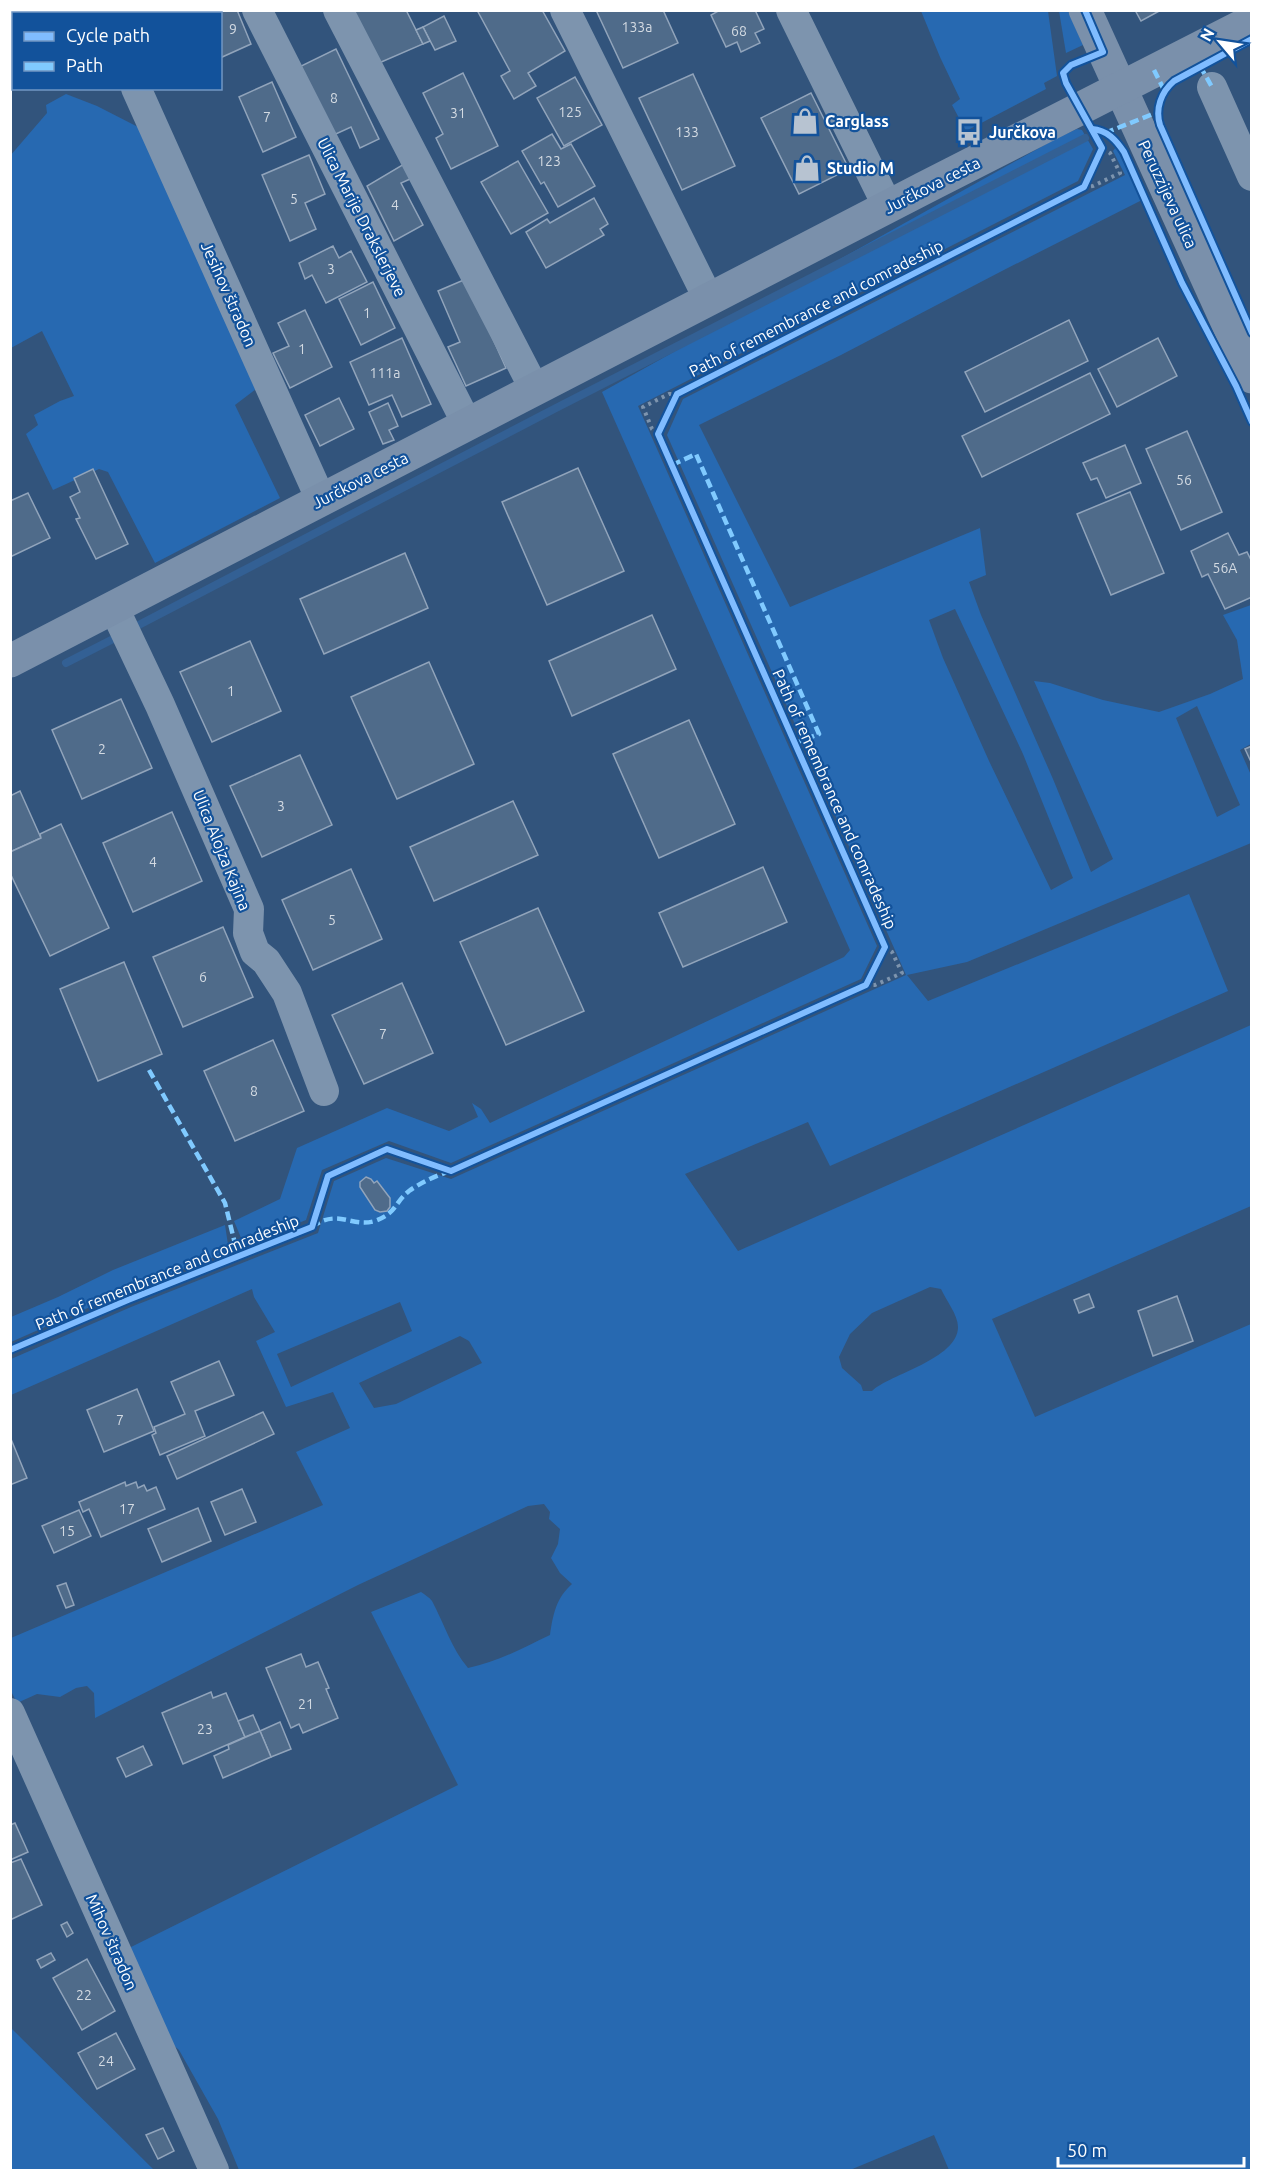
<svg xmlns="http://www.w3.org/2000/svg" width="1262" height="2181" font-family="Ubuntu,sans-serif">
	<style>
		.green { fill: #2769b1; fill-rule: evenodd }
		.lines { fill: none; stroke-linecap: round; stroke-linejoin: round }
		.stream { stroke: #336094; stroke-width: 8 }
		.building { fill: #4f6b8a; stroke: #91a4bb; stroke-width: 1.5 }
		.path { stroke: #7d94ae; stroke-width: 4; stroke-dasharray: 3 4.5; stroke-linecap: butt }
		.minor { stroke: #7d94ae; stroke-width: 30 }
		.major { stroke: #7a90ab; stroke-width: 33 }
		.quiet { stroke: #80caff; stroke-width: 4.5; stroke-dasharray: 9 4.5; stroke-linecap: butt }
		.cycleway-casing { stroke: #12529b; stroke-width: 10 }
		.cycleway { stroke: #80bcff; stroke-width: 6 }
		.labels { text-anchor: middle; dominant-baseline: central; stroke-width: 4.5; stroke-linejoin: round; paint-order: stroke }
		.number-label { font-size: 14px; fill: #d3dae2 }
		.poi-label { font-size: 16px; font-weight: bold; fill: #fff; stroke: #12529b; text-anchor: start }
		.street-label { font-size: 16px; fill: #fff; stroke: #12529b }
	</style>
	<rect width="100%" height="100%" fill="#32547c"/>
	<g class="green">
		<path d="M 921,11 L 1048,11 L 1057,76 L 1044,83 L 1046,89 L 966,131 L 952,105 L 960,99 L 940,57 Z"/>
		<path d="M 1059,11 L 1068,11 L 1083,45 L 1066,53 Z"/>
		<path d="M 66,94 L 97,106 L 138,127 L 256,389 L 235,405 L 280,498 L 155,563 L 108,472 L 99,469 L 53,490 L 26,434 L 38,425 L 34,415 L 60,401 L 74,396 L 42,331 L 11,348 L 10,156 L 47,113 L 46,105 Z"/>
		<path d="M 1077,129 L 1082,130 L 1093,149 L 1078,181 L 638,406 L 877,946 L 861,979 L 451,1163 L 389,1141 L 322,1170 L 306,1220 L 244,1245 L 234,1221 L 280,1199 L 297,1148 L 387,1108 L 449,1131 L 478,1117 L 472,1103 L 481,1109 L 490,1123 L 844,957 L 850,950 L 602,392 L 1057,138 Z"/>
		<path d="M 1116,147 L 1142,200 L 1000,272 L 841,355 L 699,425 L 790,607 L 980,528 L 986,575 L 969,582 L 981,615 L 1053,779 L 1091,872 L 1113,859 L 1034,681 L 1050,683 L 1103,700 L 1159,712 L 1210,694 L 1243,679 L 1237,640 L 1223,615 L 1251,605 L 1251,744 L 1240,750 L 1251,775 L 1251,843 L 967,962 L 907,975 L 928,1001 L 1189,894 L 1228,991 L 830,1166 L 808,1122 L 685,1174 L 738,1251 L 1251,1025 L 1251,1206 L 992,1319 L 1035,1417 L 1251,1324 L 1251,2170 L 949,2170 L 934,2135 L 850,2170 L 239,2170 L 218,2119 L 179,2050 L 171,2043 L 127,1949 L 458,1785 L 371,1612 L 421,1592 C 425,1595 429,1597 432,1601 C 444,1623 451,1648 468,1668 C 497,1662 523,1648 550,1635 C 553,1615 556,1598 572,1584 L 560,1573 L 551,1558 L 558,1544 L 560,1529 L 549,1519 L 550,1512 L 544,1504 L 528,1506 L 358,1585 L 95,1718 L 94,1693 L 87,1686 L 76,1688 L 60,1697 L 37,1694 L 17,1703 L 11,1691 L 11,1638 L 323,1505 L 296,1452 L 350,1428 L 333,1392 L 286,1407 L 256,1341 L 275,1332 L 254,1297 L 252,1289 L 11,1395 L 11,1359 L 131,1307 L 318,1233 L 334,1181 L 386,1158 L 451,1179 L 906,975 L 667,435 L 683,399 L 1125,175 L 1113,151 ZM 955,609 L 1023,754 L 1073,878 L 1051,890 L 989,761 L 943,658 L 929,620 ZM 1197,706 L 1240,805 L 1217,817 L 1176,718 ZM 930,1287 L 941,1289 C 946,1300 958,1315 958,1327 C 958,1359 890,1374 872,1391 L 863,1391 L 861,1385 L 842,1368 L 839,1357 L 850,1334 L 872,1313 ZM 400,1302 L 412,1331 L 291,1387 L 277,1354 ZM 460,1336 L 469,1341 L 482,1363 L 396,1404 L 374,1408 L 359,1383 Z"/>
		<path d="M 225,1225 L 229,1251 L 124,1292 L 11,1342 L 11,1317 L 58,1297 L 113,1270 Z"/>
		<path d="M 11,2028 L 154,2170 L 11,2170 Z"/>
	</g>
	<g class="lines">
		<g class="stream">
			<path d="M 131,629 L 556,408 L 1085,138"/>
			<path d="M 66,663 L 121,635"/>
		</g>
	</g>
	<g class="building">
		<path d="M 26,10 L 58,10 L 59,14 L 19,14 Z"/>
		<path d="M 184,10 L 237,10 L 251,44 L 220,58 L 220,14 L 185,14 Z"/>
		<path d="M 353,10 L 406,10 L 423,44 L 379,63 Z"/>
		<path d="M 477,10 L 542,10 L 565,51 L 528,73 L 536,86 L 514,99 L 501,76 L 510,71 Z"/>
		<path d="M 596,10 L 663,10 L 678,43 L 623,68 Z"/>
		<path d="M 720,10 L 755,10 L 764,29 L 755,33 L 760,43 L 741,52 L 737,42 L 726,47 L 711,15 Z"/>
		<path d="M 1135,10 L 1161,10 L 1141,21 Z"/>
		<path d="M 10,15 L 14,16 L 14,64 L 10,57 Z"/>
		<path d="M 444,16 L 456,41 L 435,50 L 423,27 Z"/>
		<path d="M 423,27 L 430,41 L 423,44 L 416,30 Z"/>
		<path d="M 336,49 L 379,139 L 360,148 L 351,127 L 327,138 L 295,69 Z"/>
		<path d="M 463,73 L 498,146 L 451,169 L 436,138 L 443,134 L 423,93 Z"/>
		<path d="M 693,74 L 735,166 L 682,190 L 639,98 Z"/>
		<path d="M 575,77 L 602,125 L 564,146 L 537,98 Z"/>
		<path d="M 272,82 L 296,137 L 263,152 L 239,97 Z"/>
		<path d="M 811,93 L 849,169 L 799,194 L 761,118 Z"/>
		<path d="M 552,134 L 561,149 L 571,144 L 595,186 L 558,207 L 544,182 L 541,184 L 522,151 Z"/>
		<path d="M 309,155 L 325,194 L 305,203 L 316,229 L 290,241 L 262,175 Z"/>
		<path d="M 518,161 L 548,213 L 511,234 L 481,182 Z"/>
		<path d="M 404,164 L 410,179 L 401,183 L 423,225 L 394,241 L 367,186 Z"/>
		<path d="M 594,198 L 608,224 L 600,229 L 604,235 L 546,268 L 526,232 L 547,219 L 550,223 Z"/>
		<path d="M 333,246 L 339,258 L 351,251 L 367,282 L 326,303 L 312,275 L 305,279 L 299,263 Z"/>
		<path d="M 466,279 L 506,368 L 466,386 L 448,347 L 460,342 L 438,291 Z"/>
		<path d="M 373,282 L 395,328 L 361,345 L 339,299 Z"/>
		<path d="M 305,310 L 332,367 L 290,388 L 273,353 L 289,346 L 278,323 Z"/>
		<path d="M 1069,320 L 1088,361 L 985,412 L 965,372 Z"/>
		<path d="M 402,338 L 431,404 L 402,417 L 392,395 L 369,405 L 350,362 Z"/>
		<path d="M 1158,338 L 1177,376 L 1117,407 L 1098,369 Z"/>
		<path d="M 1090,373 L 1110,414 L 982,477 L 962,436 Z"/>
		<path d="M 339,398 L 354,429 L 320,446 L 305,415 Z"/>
		<path d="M 388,403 L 398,426 L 389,430 L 394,440 L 383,444 L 369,412 Z"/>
		<path d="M 1187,431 L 1222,512 L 1181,530 L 1146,449 Z"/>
		<path d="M 1125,445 L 1141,483 L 1106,498 L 1097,478 L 1091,480 L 1083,463 Z"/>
		<path d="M 578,468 L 624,571 L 547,605 L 502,502 Z"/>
		<path d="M 93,469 L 128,544 L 96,559 L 76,519 L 80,518 L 70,497 L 80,492 L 74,478 Z"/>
		<path d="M 1130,492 L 1164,573 L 1111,595 L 1077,514 Z"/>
		<path d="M 28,493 L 50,538 L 10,557 L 10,501 Z"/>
		<path d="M 1228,533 L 1239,555 L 1247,552 L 1252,562 L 1252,597 L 1225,609 L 1208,574 L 1202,577 L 1191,551 Z"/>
		<path d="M 405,553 L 428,608 L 324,654 L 300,599 Z"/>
		<path d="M 652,615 L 676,669 L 572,716 L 549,661 Z"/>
		<path d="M 250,641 L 281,711 L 212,742 L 180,672 Z"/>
		<path d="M 429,662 L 474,764 L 397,799 L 351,697 Z"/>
		<path d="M 121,699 L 152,768 L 82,799 L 52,730 Z"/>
		<path d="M 689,720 L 735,824 L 659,858 L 613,754 Z"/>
		<path d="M 1252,746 L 1252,764 L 1245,749 Z"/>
		<path d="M 300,755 L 332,825 L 262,857 L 230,786 Z"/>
		<path d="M 20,791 L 41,838 L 10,852 L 10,796 Z"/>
		<path d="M 513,801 L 538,855 L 434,901 L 410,847 Z"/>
		<path d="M 172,812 L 202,881 L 133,912 L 103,843 Z"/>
		<path d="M 61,824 L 109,928 L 50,956 L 10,873 L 10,852 L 41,838 L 40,834 Z"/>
		<path d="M 763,867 L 787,922 L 683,967 L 659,913 Z"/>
		<path d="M 351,869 L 382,939 L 313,970 L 282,900 Z"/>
		<path d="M 538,908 L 584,1011 L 506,1045 L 460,942 Z"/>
		<path d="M 223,927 L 253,997 L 183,1027 L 153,957 Z"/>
		<path d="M 124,962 L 162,1054 L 98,1081 L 60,989 Z"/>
		<path d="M 402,983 L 433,1053 L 364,1084 L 332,1015 Z"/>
		<path d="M 273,1040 L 304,1111 L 235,1141 L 204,1071 Z"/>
		<path d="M 366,1177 L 371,1179 L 374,1183 L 377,1181 L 390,1198 L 390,1207 L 387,1211 L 380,1212 L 375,1210 L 360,1187 L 360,1182 Z"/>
		<path d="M 1089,1294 L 1094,1307 L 1079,1313 L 1074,1300 Z"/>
		<path d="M 1177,1296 L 1193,1341 L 1153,1356 L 1138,1311 Z"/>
		<path d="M 219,1361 L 234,1395 L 195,1411 L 205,1436 L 160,1455 L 152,1435 L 156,1433 L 154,1427 L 185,1414 L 171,1382 Z"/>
		<path d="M 137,1389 L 154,1431 L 104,1452 L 87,1410 Z"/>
		<path d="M 263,1412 L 274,1434 L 177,1479 L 167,1456 Z"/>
		<path d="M 11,1439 L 27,1478 L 10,1485 L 10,1440 Z"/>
		<path d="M 125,1482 L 126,1486 L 136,1482 L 138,1488 L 144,1485 L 147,1491 L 156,1487 L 165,1509 L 101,1537 L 89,1509 L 83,1512 L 79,1502 Z"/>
		<path d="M 242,1489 L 256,1522 L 225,1535 L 211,1502 Z"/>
		<path d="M 198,1508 L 211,1541 L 162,1562 L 148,1529 Z"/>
		<path d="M 79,1510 L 91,1536 L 54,1553 L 42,1526 Z"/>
		<path d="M 66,1583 L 74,1605 L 66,1608 L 57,1586 Z"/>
		<path d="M 301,1654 L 306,1667 L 318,1662 L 329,1688 L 326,1689 L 338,1718 L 303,1733 L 299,1724 L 291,1728 L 266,1668 Z"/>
		<path d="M 211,1692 L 213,1698 L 226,1693 L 245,1737 L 183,1764 L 162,1713 Z"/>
		<path d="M 253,1715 L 260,1731 L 245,1737 L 238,1721 Z"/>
		<path d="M 280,1722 L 291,1749 L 271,1757 L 260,1731 Z"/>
		<path d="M 260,1731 L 271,1757 L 223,1778 L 214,1756 L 229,1749 L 228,1745 Z"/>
		<path d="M 143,1746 L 152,1765 L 126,1777 L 117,1758 Z"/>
		<path d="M 15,1823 L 28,1852 L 10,1860 L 10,1825 Z"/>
		<path d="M 21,1859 L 42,1905 L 10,1920 L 10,1863 Z"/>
		<path d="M 67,1922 L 73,1933 L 67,1937 L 61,1925 Z"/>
		<path d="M 51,1953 L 55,1960 L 41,1968 L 37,1960 Z"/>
		<path d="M 87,1959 L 115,2011 L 82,2030 L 53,1978 Z"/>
		<path d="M 116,2033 L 135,2069 L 97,2089 L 78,2053 Z"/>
		<path d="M 163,2128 L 174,2151 L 158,2159 L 146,2135 Z"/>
	</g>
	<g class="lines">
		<g class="path">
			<path d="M 658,434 L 652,429 L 643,407 L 669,394 L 677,394"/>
			<path d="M 866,985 L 875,985 L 902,973 L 892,952 L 885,947"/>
			<path d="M 10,1350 L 128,1300 L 312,1227 L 328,1176 L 387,1149 L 451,1171 L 866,985 L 885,947 L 658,434 L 677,394 L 1084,187 L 1102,148 L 1110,153 L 1120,173 L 1093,186 L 1084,187"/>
		</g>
		<g class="minor">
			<path d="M 104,10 L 105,14"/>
			<path d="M 257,10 L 467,424"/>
			<path d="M 338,10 L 535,390"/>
			<path d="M 565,10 L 709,300"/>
			<path d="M 791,10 L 888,207"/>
			<path d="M 1212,87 L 1252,176"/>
			<path d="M 136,88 L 321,500"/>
			<path d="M 114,608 L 160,705 L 249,909 L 248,933 L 255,952 L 266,961 L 287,993 L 324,1091"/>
			<path d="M 10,1713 L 214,2170"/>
		</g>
		<g class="major">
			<path d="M 1085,10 L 1252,377"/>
			<path d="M 10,661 L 924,188 L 1252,21"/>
		</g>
		<g class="quiet">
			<path d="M 1200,66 L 1212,87"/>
			<path d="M 1154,70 L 1165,92"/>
			<path d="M 1105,133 L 1158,112"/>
			<path d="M 672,465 L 696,454 L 819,734 L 795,743"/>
			<path d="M 149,1070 L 225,1203 L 238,1256"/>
			<path d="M 312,1227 C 337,1208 352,1228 375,1221 C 397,1213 394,1203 409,1191 C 420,1183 437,1175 451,1171"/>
		</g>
		<defs>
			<g id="cycleway">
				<path d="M 1252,39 L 1174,81 C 1161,92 1155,109 1160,125 L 1252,333"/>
				<path d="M 1092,129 C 1107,130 1116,140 1124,152 L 1182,283 L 1236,386 L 1252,422"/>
				<path d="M 10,1350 L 128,1300 L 312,1227 L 328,1176 L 387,1149 L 451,1171 L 866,985 L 885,947 L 658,434 L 677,394 L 1084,187 L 1102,148 L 1066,83 L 1063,73 L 1071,65 L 1103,52 L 1085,10"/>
			</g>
		</defs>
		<use href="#cycleway" class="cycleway-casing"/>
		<use href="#cycleway" class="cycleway"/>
	</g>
	<defs>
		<symbol id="shop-bare" viewBox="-9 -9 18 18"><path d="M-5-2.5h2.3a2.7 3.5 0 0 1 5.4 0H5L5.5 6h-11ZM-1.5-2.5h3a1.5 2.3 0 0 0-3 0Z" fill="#b7c3d1" stroke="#12529b" stroke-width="2.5" paint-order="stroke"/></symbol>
		<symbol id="bus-bare" viewBox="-9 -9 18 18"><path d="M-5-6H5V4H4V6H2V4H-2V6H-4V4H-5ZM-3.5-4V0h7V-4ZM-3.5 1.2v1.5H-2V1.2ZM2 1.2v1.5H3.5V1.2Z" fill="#b7c3d1" stroke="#12529b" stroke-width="2.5" paint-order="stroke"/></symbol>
	</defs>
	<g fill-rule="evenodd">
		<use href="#shop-bare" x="786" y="102" width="38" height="38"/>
		<use href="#bus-bare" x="950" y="113" width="38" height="38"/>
		<use href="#shop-bare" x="788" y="149" width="38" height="38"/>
	</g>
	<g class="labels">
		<g class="number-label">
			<text x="637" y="27">133a</text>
			<text x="233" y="29">9</text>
			<text x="739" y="31">68</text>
			<text x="334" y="98">8</text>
			<text x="570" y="112">125</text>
			<text x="458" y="113">31</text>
			<text x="267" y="117">7</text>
			<text x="687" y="132">133</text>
			<text x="549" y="161">123</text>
			<text x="294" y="199">5</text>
			<text x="395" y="205">4</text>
			<text x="331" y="269">3</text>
			<text x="367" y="313">1</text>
			<text x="302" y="349">1</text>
			<text x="385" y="373">111a</text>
			<text x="1184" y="480">56</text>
			<text x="1225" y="568">56A</text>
			<text x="231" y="691">1</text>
			<text x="102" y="749">2</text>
			<text x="281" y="806">3</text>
			<text x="153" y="862">4</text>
			<text x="332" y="920">5</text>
			<text x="203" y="977">6</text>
			<text x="383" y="1034">7</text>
			<text x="254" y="1091">8</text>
			<text x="120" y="1420">7</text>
			<text x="127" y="1509">17</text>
			<text x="67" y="1531">15</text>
			<text x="306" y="1704">21</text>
			<text x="205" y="1729">23</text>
			<text x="84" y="1995">22</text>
			<text x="106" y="2061">24</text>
		</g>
		<g class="poi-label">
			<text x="825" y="121">Carglass</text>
			<text x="989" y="132">Jurčkova</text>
			<text x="827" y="168">Studio M</text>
		</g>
		<g class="street-label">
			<text transform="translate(932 185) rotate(-27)">Jurčkova cesta</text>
			<text transform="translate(1168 194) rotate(65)">Peruzzijeva ulica</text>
			<text transform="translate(362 217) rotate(63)">Ulica Marije Drakslerjeve</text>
			<text transform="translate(229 294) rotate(66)">Jesihov štradon</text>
			<text transform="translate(816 308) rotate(-27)">Path of remembrance and comradeship</text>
			<text transform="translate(360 480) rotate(-27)">Jurčkova cesta</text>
			<text transform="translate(835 799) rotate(66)">Path of remembrance and comradeship</text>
			<text transform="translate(222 850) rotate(68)">Ulica Alojza Kajina</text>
			<text transform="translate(167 1272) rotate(-22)">Path of remembrance and comradeship</text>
			<text transform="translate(112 1942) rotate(66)">Mihov štradon</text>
		</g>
	</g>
	<rect width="1262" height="2181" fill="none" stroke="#ffffff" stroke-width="24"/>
	<rect x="12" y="12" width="210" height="78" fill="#12529b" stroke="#7197c3" stroke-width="1.5"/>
	<rect x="24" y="32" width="30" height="9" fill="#80bcff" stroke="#7197c3" stroke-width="1.5"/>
	<text x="66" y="42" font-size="18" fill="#ffffff">Cycle path</text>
	<rect x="24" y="62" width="30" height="9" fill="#80caff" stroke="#7197c3" stroke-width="1.5"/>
	<text x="66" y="72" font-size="18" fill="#ffffff">Path</text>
	<g transform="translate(1220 42) rotate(299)" stroke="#12529b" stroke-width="4.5" paint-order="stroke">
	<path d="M0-4.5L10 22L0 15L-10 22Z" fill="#ffffff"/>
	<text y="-9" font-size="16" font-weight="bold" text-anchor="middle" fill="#ffffff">N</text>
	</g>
	<path d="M1058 2157v9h186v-9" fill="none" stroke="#ffffff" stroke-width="3"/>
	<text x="1067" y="2157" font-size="18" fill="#ffffff" stroke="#12529b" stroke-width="4.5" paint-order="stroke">50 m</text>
</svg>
